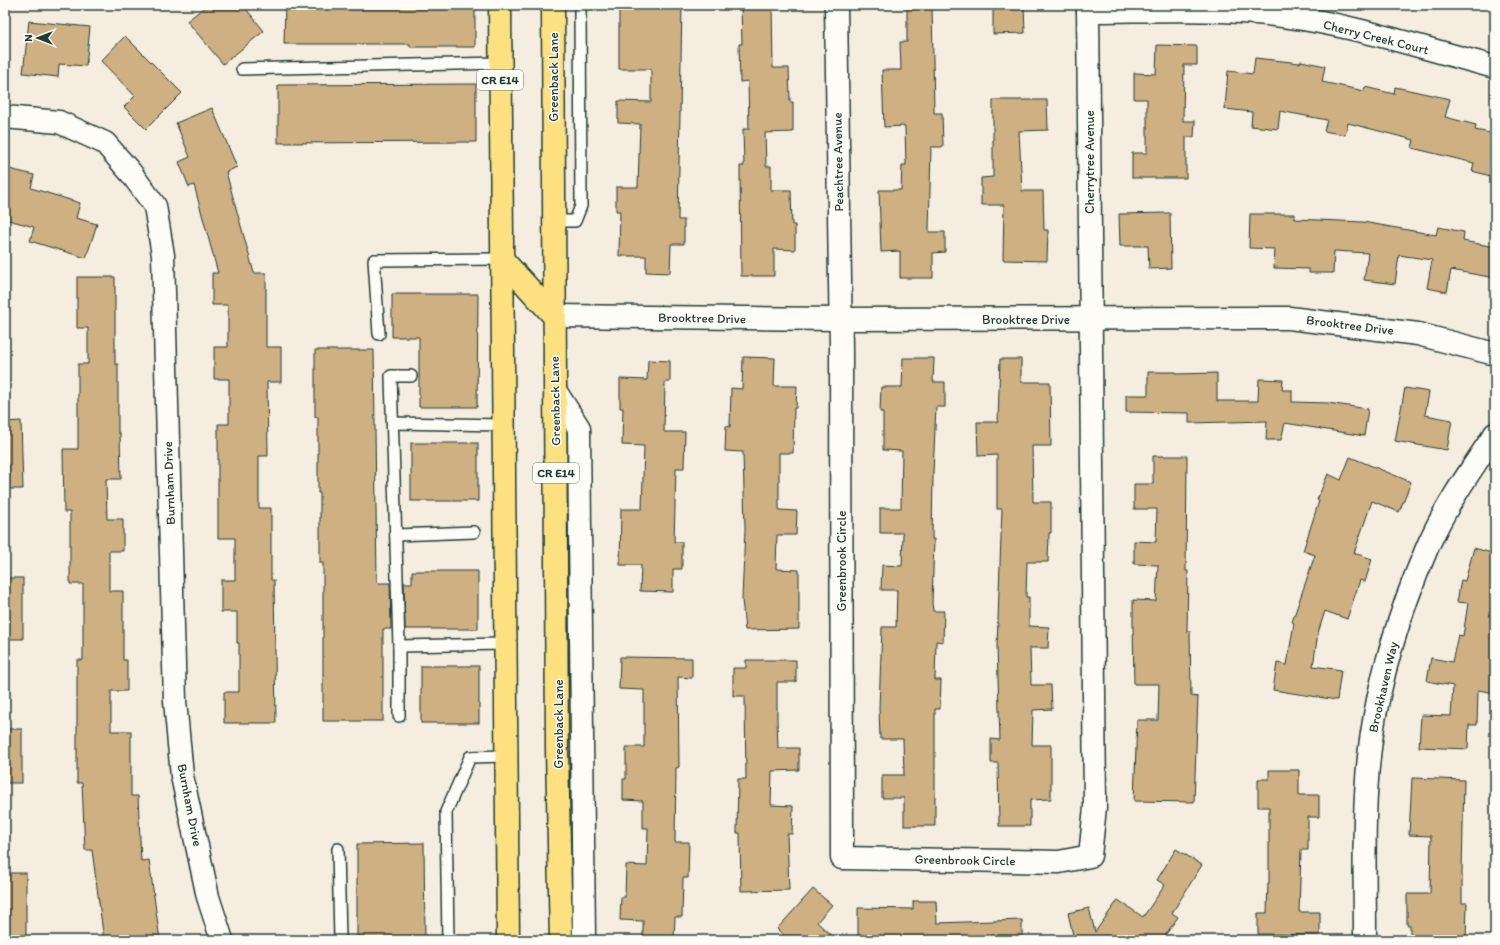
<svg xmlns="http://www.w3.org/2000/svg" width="1500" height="945" font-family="Itim,sans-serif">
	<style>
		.building { fill: #cfb083; stroke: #1f3d34 }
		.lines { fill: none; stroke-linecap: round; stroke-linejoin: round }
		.service-casing { stroke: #1f3d34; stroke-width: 14 }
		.minor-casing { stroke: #1f3d34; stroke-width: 25 }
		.tertiary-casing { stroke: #1f3d34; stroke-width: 25 }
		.primary-casing { stroke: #1f3d34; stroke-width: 25 }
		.service { stroke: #fdfcf7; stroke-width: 11 }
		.minor { stroke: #fdfcf7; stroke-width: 22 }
		.tertiary { stroke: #fdfcf7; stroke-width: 22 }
		.primary { stroke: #fde080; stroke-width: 22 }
		.labels { text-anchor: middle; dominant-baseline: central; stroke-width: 3; stroke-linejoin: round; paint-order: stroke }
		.shield { fill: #fdfcf7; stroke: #62766e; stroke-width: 1 }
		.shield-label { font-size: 12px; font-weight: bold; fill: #1f3d34 }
		.street-label { font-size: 13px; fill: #1f3d34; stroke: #fdfcf7 }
	</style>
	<rect width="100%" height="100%" fill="#f4ede0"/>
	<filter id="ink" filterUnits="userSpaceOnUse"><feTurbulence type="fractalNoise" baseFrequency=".025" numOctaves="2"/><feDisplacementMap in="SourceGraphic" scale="8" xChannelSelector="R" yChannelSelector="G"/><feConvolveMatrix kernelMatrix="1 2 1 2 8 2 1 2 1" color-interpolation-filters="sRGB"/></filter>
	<g filter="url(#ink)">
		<g class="building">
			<path d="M 207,5 L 243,5 L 264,31 L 223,64 L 187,21 Z"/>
			<path d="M 285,5 L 475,5 L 475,47 L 410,47 L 410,44 L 284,44 Z"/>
			<path d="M 619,5 L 682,5 L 678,220 L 684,220 L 684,244 L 671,244 L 670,273 L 646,272 L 646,256 L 619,256 L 620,211 L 616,211 L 616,187 L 638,187 L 640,124 L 618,123 L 618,101 L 651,102 L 651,69 L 619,69 Z"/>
			<path d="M 741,5 L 772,5 L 773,68 L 789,68 L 790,102 L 793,102 L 793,132 L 765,133 L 766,166 L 771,166 L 771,190 L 791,190 L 792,225 L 795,225 L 795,250 L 774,249 L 774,276 L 741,276 L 740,166 L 744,166 L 743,129 L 749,129 L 748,81 L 740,82 L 739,44 L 742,44 Z"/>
			<path d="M 907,5 L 932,5 L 934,113 L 942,113 L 943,147 L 931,147 L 929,232 L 945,232 L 945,252 L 933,253 L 933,278 L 900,278 L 900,251 L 881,252 L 879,190 L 901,190 L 902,165 L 906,165 L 905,126 L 884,127 L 882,70 L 901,70 L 900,42 L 907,42 Z"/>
			<path d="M 993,5 L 1024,5 L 1025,33 L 993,34 Z"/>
			<path d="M 29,21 L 90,27 L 86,66 L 59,64 L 58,77 L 23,73 Z"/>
			<path d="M 125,36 L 182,93 L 146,129 L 124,107 L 135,96 L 101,61 Z"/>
			<path d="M 1157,45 L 1197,46 L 1197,65 L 1184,65 L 1183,121 L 1195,121 L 1194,137 L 1186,137 L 1186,178 L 1132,178 L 1132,153 L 1147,153 L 1147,99 L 1134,99 L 1134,73 L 1156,74 Z"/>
			<path d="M 1255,58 L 1300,63 L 1301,61 L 1325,66 L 1322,82 L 1364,91 L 1365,87 L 1394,94 L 1395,87 L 1450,99 L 1445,117 L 1476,125 L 1475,130 L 1495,134 L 1495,161 L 1491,176 L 1472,171 L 1474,163 L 1412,148 L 1414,140 L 1348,123 L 1345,135 L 1324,131 L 1327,120 L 1280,111 L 1278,129 L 1251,126 L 1252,112 L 1225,109 L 1228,71 L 1253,74 Z"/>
			<path d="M 476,84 L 476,142 L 278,143 L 278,85 Z"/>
			<path d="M 993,100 L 1047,100 L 1048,130 L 1019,131 L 1022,191 L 1043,191 L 1044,230 L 1048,230 L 1047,261 L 1003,260 L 1004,205 L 981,205 L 981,178 L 993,177 Z"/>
			<path d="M 212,108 L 237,167 L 226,172 L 254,273 L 266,273 L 266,347 L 281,347 L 281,382 L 267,382 L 268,456 L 259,456 L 259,508 L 271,508 L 271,580 L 274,580 L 276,723 L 224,723 L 224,692 L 239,692 L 239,643 L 237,643 L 237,612 L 221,612 L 221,580 L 235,580 L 235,538 L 218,538 L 218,424 L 229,424 L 229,379 L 214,379 L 214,347 L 228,347 L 228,305 L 212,305 L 212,273 L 218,273 L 194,185 L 189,187 L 179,162 L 190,157 L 176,123 Z"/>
			<path d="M 5,168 L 34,175 L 31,188 L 80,203 L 76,218 L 97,224 L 86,258 L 30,241 L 34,227 L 5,219 Z"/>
			<path d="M 1170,213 L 1171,268 L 1149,269 L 1148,246 L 1120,246 L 1119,214 Z"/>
			<path d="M 1250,214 L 1295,214 L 1295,219 L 1363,222 L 1436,235 L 1438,227 L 1464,232 L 1463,241 L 1495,247 L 1495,278 L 1451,270 L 1447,292 L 1427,288 L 1432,260 L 1399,255 L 1395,284 L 1364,280 L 1368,253 L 1334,251 L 1333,273 L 1309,273 L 1309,269 L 1274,268 L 1275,249 L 1249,248 Z"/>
			<path d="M 77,277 L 115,277 L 115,364 L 118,364 L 118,433 L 120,433 L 121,479 L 106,479 L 107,519 L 123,519 L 123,551 L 109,551 L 109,591 L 123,591 L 123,660 L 127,660 L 127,691 L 111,691 L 111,731 L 131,731 L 131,796 L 138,796 L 141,861 L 149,860 L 160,940 L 104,940 L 92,850 L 85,850 L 82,783 L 77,783 L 77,660 L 83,660 L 83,584 L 70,584 L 70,512 L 64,512 L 63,449 L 78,449 L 78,364 L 88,364 L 88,328 L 77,328 Z"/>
			<path d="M 392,294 L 478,294 L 477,407 L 419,407 L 419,337 L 392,337 Z"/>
			<path d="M 315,350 L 374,350 L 377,583 L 390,583 L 391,629 L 383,629 L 383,721 L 323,721 L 323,563 L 320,563 L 320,493 L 318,493 L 318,417 L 315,417 Z"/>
			<path d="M 743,357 L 775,358 L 774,386 L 797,386 L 796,408 L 794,408 L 793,453 L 779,453 L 779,510 L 797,511 L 796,535 L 777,535 L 776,569 L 799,570 L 799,629 L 745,630 L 742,599 L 745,529 L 743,452 L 725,451 L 726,426 L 730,427 L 731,388 L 742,389 Z"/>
			<path d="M 903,358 L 934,358 L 933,382 L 945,382 L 945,407 L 936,407 L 933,473 L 932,539 L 934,539 L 932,603 L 933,611 L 944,611 L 943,642 L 936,641 L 935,680 L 941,680 L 940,709 L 935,709 L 935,826 L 904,826 L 904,798 L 882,798 L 882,775 L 904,775 L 903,739 L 880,739 L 879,708 L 882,627 L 896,627 L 897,590 L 881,590 L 882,565 L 902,566 L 903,533 L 880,533 L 880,508 L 901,508 L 902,451 L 883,450 L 883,412 L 880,412 L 881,387 L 902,387 Z"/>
			<path d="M 1000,359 L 1021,359 L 1021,382 L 1050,382 L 1051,446 L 1032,446 L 1033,502 L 1051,502 L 1051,533 L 1049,533 L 1048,562 L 1027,562 L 1026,597 L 1029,597 L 1029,626 L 1049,627 L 1048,648 L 1030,648 L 1031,685 L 1051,685 L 1052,709 L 1033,710 L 1032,745 L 1051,745 L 1051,799 L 1030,800 L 1030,826 L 999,826 L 998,763 L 991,763 L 991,739 L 1000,740 L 997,647 L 1002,509 L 997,509 L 997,455 L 978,456 L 977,422 L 998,422 Z"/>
			<path d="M 648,360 L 670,361 L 670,382 L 665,382 L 664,432 L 685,432 L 684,468 L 676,468 L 674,542 L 682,542 L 682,569 L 673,569 L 673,592 L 640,591 L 641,565 L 620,565 L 621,509 L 642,509 L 644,446 L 622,445 L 623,408 L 620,408 L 620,379 L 647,380 Z"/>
			<path d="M 1148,372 L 1176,372 L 1176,374 L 1217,373 L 1217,401 L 1258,401 L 1259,379 L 1283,380 L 1282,390 L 1292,390 L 1292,402 L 1328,403 L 1368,409 L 1364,436 L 1285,423 L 1281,440 L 1266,440 L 1267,421 L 1189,423 L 1189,413 L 1126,412 L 1126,395 L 1148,395 Z"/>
			<path d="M 1405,388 L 1429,392 L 1425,415 L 1452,420 L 1447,450 L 1395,441 Z"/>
			<path d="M 21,421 L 23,489 L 5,489 L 5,422 Z"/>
			<rect x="411" y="443" width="67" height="58"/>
			<path d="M 1153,456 L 1187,456 L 1186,571 L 1188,571 L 1187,631 L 1190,631 L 1191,696 L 1198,697 L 1194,802 L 1134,801 L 1137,720 L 1158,720 L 1159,684 L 1134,684 L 1133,623 L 1133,600 L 1156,601 L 1158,565 L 1134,564 L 1134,541 L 1156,542 L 1157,509 L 1134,509 L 1134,484 L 1153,484 Z"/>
			<path d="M 1350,457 L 1411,482 L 1399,512 L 1372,501 L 1354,553 L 1372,559 L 1365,582 L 1360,580 L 1347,619 L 1325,611 L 1318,633 L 1313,666 L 1341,670 L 1337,700 L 1273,690 L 1277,663 L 1287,665 L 1294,623 L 1292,622 L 1315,555 L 1303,551 L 1319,501 L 1317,500 L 1328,474 L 1341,480 Z"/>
			<path d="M 1474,548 L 1495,554 L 1495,693 L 1478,690 L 1477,725 L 1469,725 L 1468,749 L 1419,747 L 1421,715 L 1451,716 L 1453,686 L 1427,681 L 1431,658 L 1452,662 L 1458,635 L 1463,636 L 1468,603 L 1457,602 L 1461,580 L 1465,581 Z"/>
			<path d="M 412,571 L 478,571 L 478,629 L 405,629 L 404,583 L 412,583 Z"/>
			<rect x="5" y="578" width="18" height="61"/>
			<path d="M 620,657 L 692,658 L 692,678 L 678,677 L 679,767 L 676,768 L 675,842 L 689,842 L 688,878 L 683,878 L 682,917 L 675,917 L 674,940 L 643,940 L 643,921 L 620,920 L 621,897 L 625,897 L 626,865 L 647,866 L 648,828 L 643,828 L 643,801 L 623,800 L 623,779 L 626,779 L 626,747 L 644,747 L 644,690 L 619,689 Z"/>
			<path d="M 746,660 L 796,660 L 796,682 L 777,682 L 777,720 L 778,748 L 799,748 L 799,770 L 772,771 L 771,805 L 793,806 L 792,834 L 787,834 L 789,890 L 741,891 L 740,833 L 737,833 L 738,779 L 746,779 L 745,696 L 733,696 L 733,668 L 746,668 Z"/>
			<rect x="421" y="666" width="58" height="57"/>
			<rect x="5" y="729" width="17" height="54"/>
			<path d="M 1269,770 L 1299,770 L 1299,795 L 1319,795 L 1319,817 L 1308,817 L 1308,850 L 1301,850 L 1299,912 L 1320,912 L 1320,935 L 1258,934 L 1258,913 L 1267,913 L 1268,883 L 1269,883 L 1269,807 L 1258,807 L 1258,779 L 1269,779 Z"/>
			<path d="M 1412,778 L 1464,780 L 1462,872 L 1462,903 L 1467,903 L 1466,940 L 1410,940 L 1410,925 L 1407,925 L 1407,894 L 1430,894 L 1431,836 L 1409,835 Z"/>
			<path d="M 424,843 L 425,940 L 357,940 L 357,844 Z"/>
			<path d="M 1176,849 L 1202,865 L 1172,913 L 1178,917 L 1162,940 L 1074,940 L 1068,913 L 1089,908 L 1095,932 L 1118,900 L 1143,917 L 1165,885 L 1157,880 Z"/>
			<rect x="5" y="873" width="21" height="64"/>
			<path d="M 813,889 L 832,905 L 817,922 L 836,940 L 789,940 L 777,929 Z"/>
			<path d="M 913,901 L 936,901 L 937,923 L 1022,920 L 1022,940 L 858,940 L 858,908 L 913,909 Z"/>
		</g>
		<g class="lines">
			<defs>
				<g id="service">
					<path d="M 242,69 L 500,63"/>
					<path d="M 553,221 L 575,221 L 581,206 L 580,5"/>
					<path d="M 379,334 L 374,260 L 502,259"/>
					<path d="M 411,376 L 391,376 L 399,646 L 504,644"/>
					<path d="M 393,423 L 503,425"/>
					<path d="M 396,535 L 474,532"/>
					<path d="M 399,716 L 399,646"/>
					<path d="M 338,849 L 340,940"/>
					<path d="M 448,940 L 446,812 L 470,757 L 506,756"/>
				</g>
				<g id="minor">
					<path d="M 836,5 L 841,349 L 842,858 L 1059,862 L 1090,856 L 1095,807 L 1088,5"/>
					<path d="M 1088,11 C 1153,11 1218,7 1283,16 C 1355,25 1425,49 1495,67"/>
					<path d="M 5,117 L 59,122 L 105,143 L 131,173 L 155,206 L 163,255 L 175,701 L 182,776 L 208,897 L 222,940"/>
					<path d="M 556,392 L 579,428 L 584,940"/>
					<path d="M 1365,940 C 1365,874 1362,806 1371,740 C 1380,674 1401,609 1427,548 C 1444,508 1471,470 1495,434"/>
				</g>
				<path id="tertiary" d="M 554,316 L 840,319 L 1289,318 L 1418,334 L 1495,354"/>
				<g id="primary">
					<path d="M 500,5 L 508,940"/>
					<path d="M 553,5 L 557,750 L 561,940"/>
					<path d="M 502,259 L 554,316"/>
				</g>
			</defs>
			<use href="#service" class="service-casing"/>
			<use href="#minor" class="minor-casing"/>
			<use href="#tertiary" class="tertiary-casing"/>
			<use href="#primary" class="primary-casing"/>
			<use href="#service" class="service"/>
			<use href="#minor" class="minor"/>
			<use href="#tertiary" class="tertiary"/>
			<use href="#primary" class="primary"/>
		</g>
	</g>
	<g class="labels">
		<g class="shield">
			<rect x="477" y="70" width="46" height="20" rx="3"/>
			<rect x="533" y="463" width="46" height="20" rx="3"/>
		</g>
		<g class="shield-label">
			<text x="500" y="80">CR E14</text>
			<text x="556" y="473">CR E14</text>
		</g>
		<g class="street-label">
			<text transform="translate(1376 37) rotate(14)">Cherry Creek Court</text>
			<text transform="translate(553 77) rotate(-90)">Greenback Lane</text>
			<text transform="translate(838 162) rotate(-91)">Peachtree Avenue</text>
			<text transform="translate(1089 162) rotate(-90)">Cherrytree Avenue</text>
			<text transform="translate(702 318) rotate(1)">Brooktree Drive</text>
			<text x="1026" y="319">Brooktree Drive</text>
			<text transform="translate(1350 325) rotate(7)">Brooktree Drive</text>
			<text transform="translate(555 401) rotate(-91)">Greenback Lane</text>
			<text transform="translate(169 483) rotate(-92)">Burnham Drive</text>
			<text transform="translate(841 561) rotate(-90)">Greenbrook Circle</text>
			<text transform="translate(1383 687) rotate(-77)">Brookhaven Way</text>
			<text transform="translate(558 724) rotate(-90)">Greenback Lane</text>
			<text transform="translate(190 805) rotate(79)">Burnham Drive</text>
			<text transform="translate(965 860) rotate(1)">Greenbrook Circle</text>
		</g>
	</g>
	<rect width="1500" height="945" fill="none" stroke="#fdfcf7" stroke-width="20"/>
	<rect x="10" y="10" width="1480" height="925" fill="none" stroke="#1f3d34" stroke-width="1.5" filter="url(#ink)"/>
	<g transform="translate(38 38) rotate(270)" stroke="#fdfcf7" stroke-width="3" paint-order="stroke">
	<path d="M0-3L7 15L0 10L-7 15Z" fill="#1f3d34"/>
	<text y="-6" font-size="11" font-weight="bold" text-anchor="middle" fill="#1f3d34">N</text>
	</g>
</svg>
